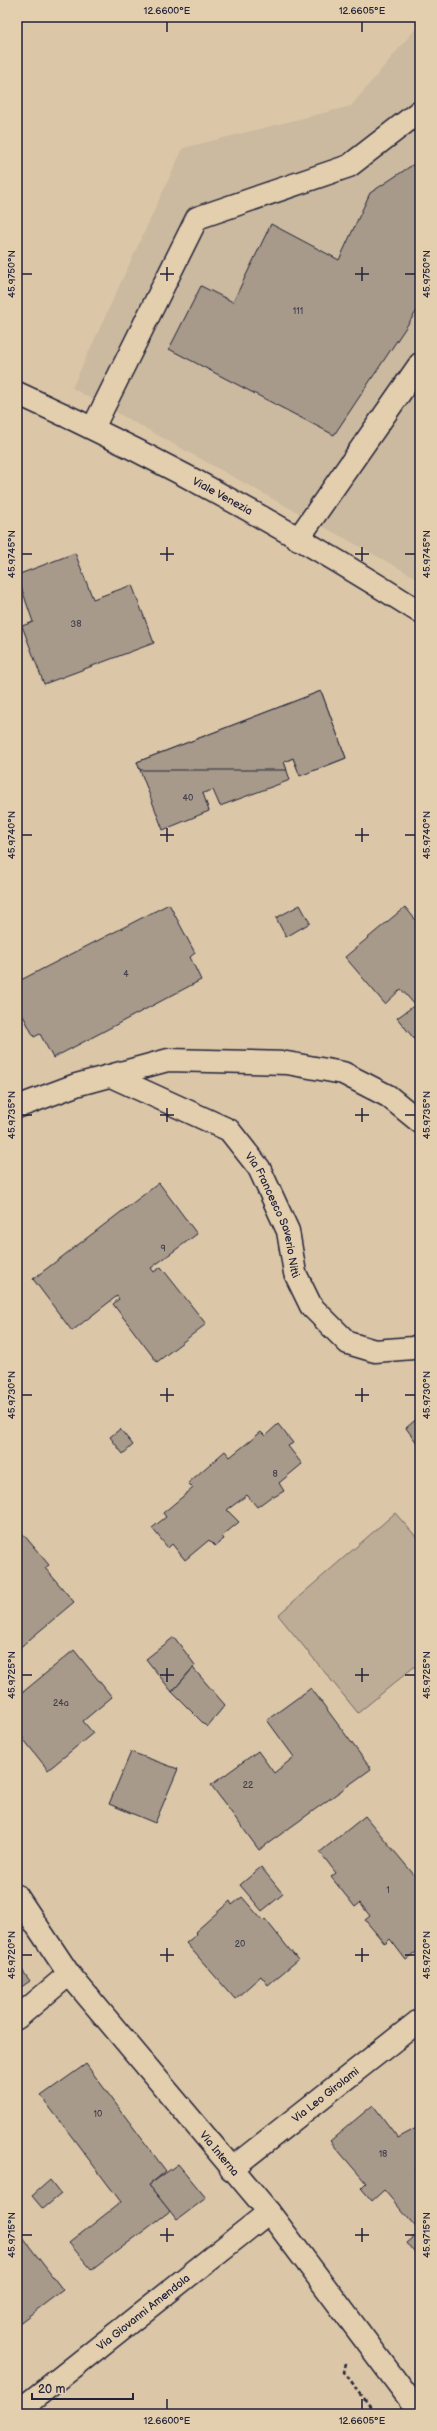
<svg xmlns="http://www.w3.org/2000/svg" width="437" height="2431" font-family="'Balsamiq Sans',sans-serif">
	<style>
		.built { fill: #cbba9f }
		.green { fill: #bdac96; stroke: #706768 }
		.building { fill: #a79a8a; stroke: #22223b }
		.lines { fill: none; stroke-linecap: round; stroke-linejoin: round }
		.minor-casing { stroke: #22223b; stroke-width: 25 }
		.major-casing { stroke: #22223b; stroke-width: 25 }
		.path { stroke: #22223b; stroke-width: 2.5; stroke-dasharray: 4 3; stroke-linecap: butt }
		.minor { stroke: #e3cead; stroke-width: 22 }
		.major { stroke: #e3cead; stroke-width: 22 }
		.ticks { fill: none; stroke: #22223b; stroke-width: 1.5 }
		.labels { text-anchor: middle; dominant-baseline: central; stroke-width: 3; stroke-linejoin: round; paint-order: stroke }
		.number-label { font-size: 9px; fill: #43404f }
		.street-label { font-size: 11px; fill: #22223b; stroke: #e3cead }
		.neatline { fill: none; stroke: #22223b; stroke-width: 1.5 }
		.ticks-label { font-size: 10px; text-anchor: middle; fill: #22223b }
	</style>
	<rect width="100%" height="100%" fill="#dbc7a8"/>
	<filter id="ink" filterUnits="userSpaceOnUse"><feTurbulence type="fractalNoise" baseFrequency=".025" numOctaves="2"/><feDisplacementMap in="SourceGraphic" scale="8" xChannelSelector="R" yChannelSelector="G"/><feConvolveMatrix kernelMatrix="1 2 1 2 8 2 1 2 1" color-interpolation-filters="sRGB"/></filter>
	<g filter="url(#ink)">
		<path class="built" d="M 420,23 L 420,580 L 72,388 L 183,148 L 351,106 Z"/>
		<path class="green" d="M 395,1513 L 420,1541 L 420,1662 L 358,1713 L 278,1615 Z"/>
		<g class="building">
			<path d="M 420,160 L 420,306 L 334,435 L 169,349 L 201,286 L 233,302 L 271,224 L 339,260 L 370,193 Z"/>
			<path d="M 75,553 L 93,599 L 132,585 L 154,643 L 44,684 L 22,626 L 33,622 L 17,575 Z"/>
			<path d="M 321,691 L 346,758 L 316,770 L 298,770 L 293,758 L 284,762 L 290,780 L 220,806 L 213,790 L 203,793 L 209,811 L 163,830 L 137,762 Z"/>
			<path d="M 321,691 L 346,758 L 300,776 L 293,758 L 284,762 L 287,770 L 140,770 L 137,762 Z"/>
			<path d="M 169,904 L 195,953 L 190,957 L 201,980 L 53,1058 L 40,1034 L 34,1037 L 17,1004 L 17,982 Z"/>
			<path d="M 300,905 L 310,923 L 286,937 L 276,918 Z"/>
			<path d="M 405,907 L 420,925 L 420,1046 L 397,1018 L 415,1005 L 401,989 L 385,1004 L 345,957 Z"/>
			<path d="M 159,1183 L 197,1234 L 151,1268 L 154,1272 L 161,1267 L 206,1324 L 157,1362 L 113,1304 L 119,1299 L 117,1296 L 72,1331 L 33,1279 Z"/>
			<path d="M 420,1416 L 420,1447 L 406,1428 Z"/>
			<path d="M 278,1424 L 293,1443 L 288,1446 L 302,1464 L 279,1483 L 284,1491 L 274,1497 L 272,1496 L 257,1507 L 247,1495 L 227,1510 L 239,1522 L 222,1536 L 224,1539 L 215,1546 L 209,1540 L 185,1560 L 172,1544 L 168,1548 L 152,1528 L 166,1517 L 163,1513 L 193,1488 L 188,1483 L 225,1451 L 230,1457 L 261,1432 L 265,1436 Z"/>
			<path d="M 120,1429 L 133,1445 L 123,1454 L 110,1437 Z"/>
			<path d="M 18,1528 L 49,1565 L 45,1568 L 74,1602 L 17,1650 Z"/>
			<path d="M 174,1637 L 195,1665 L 172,1692 L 146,1659 Z"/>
			<path d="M 74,1650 L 112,1697 L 83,1721 L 93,1733 L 48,1770 L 17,1731 L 17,1697 Z"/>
			<path d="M 193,1668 L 225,1705 L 207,1727 L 172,1692 Z"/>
			<path d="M 311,1688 L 371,1769 L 259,1850 L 211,1785 L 258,1751 L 274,1773 L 294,1757 L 267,1720 Z"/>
			<path d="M 131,1752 L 178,1769 L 155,1823 L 109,1804 Z"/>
			<path d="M 365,1816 L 420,1882 L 420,1949 L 406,1960 L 390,1939 L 385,1944 L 365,1920 L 370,1916 L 360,1903 L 355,1907 L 331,1877 L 336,1873 L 320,1852 Z"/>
			<path d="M 261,1867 L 283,1894 L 262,1911 L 240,1885 Z"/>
			<path d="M 242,1897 L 263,1921 L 265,1919 L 298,1960 L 268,1985 L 261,1976 L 235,1999 L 186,1943 L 197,1934 L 195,1932 L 230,1901 L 232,1905 Z"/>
			<path d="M 17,1963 L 30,1981 L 17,1990 Z"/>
			<path d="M 86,2064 L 166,2171 L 149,2185 L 170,2211 L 92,2270 L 69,2243 L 121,2202 L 41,2096 Z"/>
			<path d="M 373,2105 L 398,2138 L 420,2126 L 420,2165 L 415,2169 L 420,2176 L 420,2232 L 384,2190 L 372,2201 L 361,2188 L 366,2183 L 330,2141 Z"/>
			<path d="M 178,2164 L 206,2198 L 177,2220 L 149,2185 Z"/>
			<path d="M 50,2180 L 61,2194 L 43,2209 L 32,2196 Z"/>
			<path d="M 420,2232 L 420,2260 L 407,2243 Z"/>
			<path d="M 23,2238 L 63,2290 L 18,2324 L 17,2242 Z"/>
		</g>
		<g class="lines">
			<defs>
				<g id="minor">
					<path d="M 93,428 L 197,218 L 349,166 L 420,111"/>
					<path d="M 298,539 L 420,364"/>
					<path id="s1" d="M 113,1077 L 229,1130 L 259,1168 L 288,1231 L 295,1273 L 311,1306 L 348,1343 L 375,1351 L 413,1348 L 420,1345"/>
					<path d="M 17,1107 L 76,1085 L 168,1060 L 287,1063 L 343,1073 L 388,1096 L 420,1122"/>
					<path id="s2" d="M 17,1896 L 69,1974 L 269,2212 L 420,2413"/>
					<path d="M 17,2018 L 69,1974"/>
					<path id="s3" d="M 231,2169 L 420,2020"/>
					<path id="s4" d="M 17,2412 L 269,2212"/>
				</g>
				<g id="major">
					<path id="s5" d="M 17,393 C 156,456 291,530 420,612"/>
				</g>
			</defs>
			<use href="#minor" class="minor-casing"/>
			<use href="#major" class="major-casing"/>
			<path class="path" d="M 346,2363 L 344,2372 L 376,2414"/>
			<use href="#minor" class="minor"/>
			<use href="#major" class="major"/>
		</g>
	</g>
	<path class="ticks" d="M 167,22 L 167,32M 362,22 L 362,32M 167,267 L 167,281M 362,267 L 362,281M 22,274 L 32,274M 160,274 L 174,274M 355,274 L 369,274M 405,274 L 415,274M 167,547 L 167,561M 362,547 L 362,561M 22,554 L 32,554M 160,554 L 174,554M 355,554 L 369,554M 405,554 L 415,554M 167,828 L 167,842M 362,828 L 362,842M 22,835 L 32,835M 160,835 L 174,835M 355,835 L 369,835M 405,835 L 415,835M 167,1108 L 167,1122M 362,1108 L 362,1122M 22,1115 L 32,1115M 160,1115 L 174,1115M 355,1115 L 369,1115M 405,1115 L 415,1115M 167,1388 L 167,1402M 362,1388 L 362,1402M 22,1395 L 32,1395M 160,1395 L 174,1395M 355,1395 L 369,1395M 405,1395 L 415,1395M 167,1668 L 167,1682M 362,1668 L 362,1682M 22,1675 L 32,1675M 160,1675 L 174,1675M 355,1675 L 369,1675M 405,1675 L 415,1675M 167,1948 L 167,1962M 362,1948 L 362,1962M 22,1955 L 32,1955M 160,1955 L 174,1955M 355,1955 L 369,1955M 405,1955 L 415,1955M 167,2228 L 167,2242M 362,2228 L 362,2242M 22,2235 L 32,2235M 160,2235 L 174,2235M 355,2235 L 369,2235M 405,2235 L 415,2235M 167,2399 L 167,2409M 362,2399 L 362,2409"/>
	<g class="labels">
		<g class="number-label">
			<text x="298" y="311">111</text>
			<text x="76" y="624">38</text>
			<text x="188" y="798">40</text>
			<text x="126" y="974">4</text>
			<text x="163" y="1248">9</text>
			<text x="275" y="1474">8</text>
			<text x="61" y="1703">24a</text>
			<text x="248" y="1785">22</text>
			<text x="388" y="1890">1</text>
			<text x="240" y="1944">20</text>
			<text x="98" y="2114">10</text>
			<text x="383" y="2154">18</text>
		</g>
		<g class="street-label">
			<text stroke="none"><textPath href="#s5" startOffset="230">Viale Venezia</textPath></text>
			<text stroke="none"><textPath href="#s1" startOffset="225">Via Francesco Saverio Nitti</textPath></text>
			<text stroke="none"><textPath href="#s3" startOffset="120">Via Leo Girolami</textPath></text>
			<text stroke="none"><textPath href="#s2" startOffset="328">Via Interna</textPath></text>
			<text stroke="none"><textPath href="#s4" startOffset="161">Via Giovanni Amendola</textPath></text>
		</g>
	</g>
	<rect width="437" height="2431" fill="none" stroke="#e3cead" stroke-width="44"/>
	<path d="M32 2393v6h101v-6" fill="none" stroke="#22223b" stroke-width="2"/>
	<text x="38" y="2393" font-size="12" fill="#22223b" stroke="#e3cead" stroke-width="3" paint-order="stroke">20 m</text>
	<rect x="22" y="22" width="393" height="2387" class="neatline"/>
	<g class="ticks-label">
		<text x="167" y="14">12.6600°E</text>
		<text x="362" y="14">12.6605°E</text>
		<text transform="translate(11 274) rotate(-90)" y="4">45.9750°N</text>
		<text transform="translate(426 274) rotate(-90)" y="4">45.9750°N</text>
		<text transform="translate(11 554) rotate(-90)" y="4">45.9745°N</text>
		<text transform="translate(426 554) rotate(-90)" y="4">45.9745°N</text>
		<text transform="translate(11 835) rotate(-90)" y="4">45.9740°N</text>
		<text transform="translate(426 835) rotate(-90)" y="4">45.9740°N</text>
		<text transform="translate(11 1115) rotate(-90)" y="4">45.9735°N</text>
		<text transform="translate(426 1115) rotate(-90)" y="4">45.9735°N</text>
		<text transform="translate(11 1395) rotate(-90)" y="4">45.9730°N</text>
		<text transform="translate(426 1395) rotate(-90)" y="4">45.9730°N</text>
		<text transform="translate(11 1675) rotate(-90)" y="4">45.9725°N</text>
		<text transform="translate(426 1675) rotate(-90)" y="4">45.9725°N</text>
		<text transform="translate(11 1955) rotate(-90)" y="4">45.9720°N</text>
		<text transform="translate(426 1955) rotate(-90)" y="4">45.9720°N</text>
		<text transform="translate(11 2235) rotate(-90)" y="4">45.9715°N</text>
		<text transform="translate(426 2235) rotate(-90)" y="4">45.9715°N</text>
		<text x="167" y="2424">12.6600°E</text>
		<text x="362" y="2424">12.6605°E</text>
	</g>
</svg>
